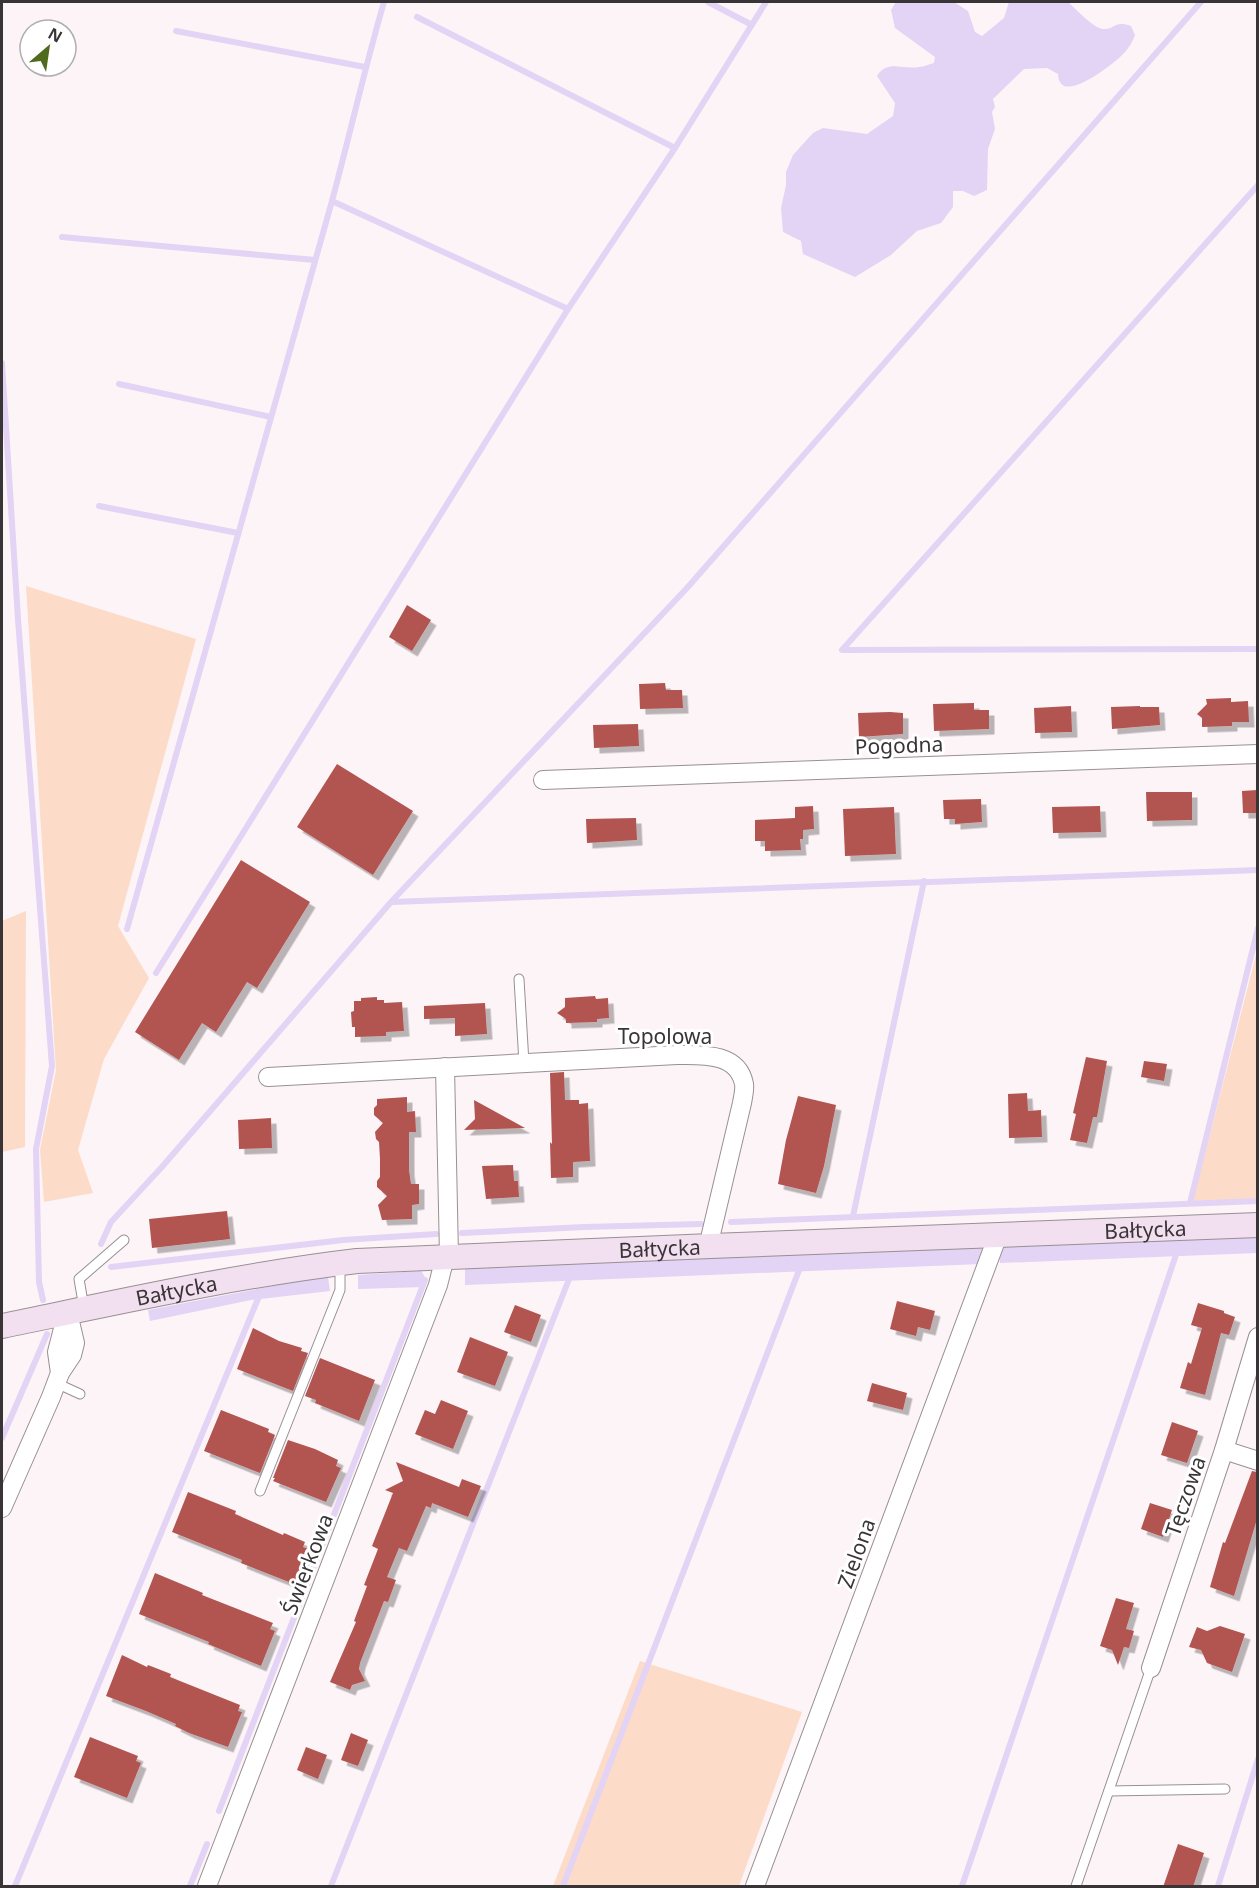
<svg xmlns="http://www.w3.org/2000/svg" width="1259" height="1888" font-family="'Noto Sans',sans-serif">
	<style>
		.green { fill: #fcdbc9 }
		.water { fill: #e3d3f5 }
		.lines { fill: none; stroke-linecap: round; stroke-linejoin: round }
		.stream { stroke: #e3d3f5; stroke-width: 6 }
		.building { fill: #b25451; filter: url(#shadow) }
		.lane-casing { stroke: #989092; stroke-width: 11 }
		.street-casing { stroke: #989092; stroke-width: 20 }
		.secondary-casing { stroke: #989092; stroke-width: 26 }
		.lane { stroke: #fff; stroke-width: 9 }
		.street { stroke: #fff; stroke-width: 18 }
		.secondary { stroke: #f2dfef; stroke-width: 24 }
		.labels { text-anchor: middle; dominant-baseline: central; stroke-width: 6; stroke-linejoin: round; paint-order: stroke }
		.street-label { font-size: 21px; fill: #393536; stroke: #fff }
	</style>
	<defs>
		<filter id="shadow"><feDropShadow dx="5.5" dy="5.5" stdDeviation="0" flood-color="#0004"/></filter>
	</defs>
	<rect width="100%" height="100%" fill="#fdf4f7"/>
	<g class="green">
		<path d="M 26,586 L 196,639 L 118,926 L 149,978 L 104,1059 L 78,1150 L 93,1193 L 44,1202 L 40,1150 L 56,1070 Z"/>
		<path d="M 26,911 L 25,1147 L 2,1152 L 2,921 Z"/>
		<path d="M 1257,951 L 1257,1199 L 1193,1201 Z"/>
		<path d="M 640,1661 L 802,1712 L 739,1886 L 553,1886 Z"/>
	</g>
	<g class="water">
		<path d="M 896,2 L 954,2 L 968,11 L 975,32 L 982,36 L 1004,18 L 1009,2 L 1068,2 C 1075,8 1093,28 1103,29 C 1115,30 1114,20 1131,26 L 1135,35 C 1132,44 1126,52 1118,59 C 1107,68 1059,106 1058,74 L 1047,68 L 1024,69 L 993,99 L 995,107 L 992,112 L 995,129 L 988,149 L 987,190 L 974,196 L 963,191 L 953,191 L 953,207 L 941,223 L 917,231 L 891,255 L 855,277 L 803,254 L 801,241 L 783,232 L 781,208 L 786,185 L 786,172 L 793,155 L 813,133 L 823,128 L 867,134 L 893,116 L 895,103 L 877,76 C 887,59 903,70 919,67 C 924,67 929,64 934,63 L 935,57 L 895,28 L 891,10 Z"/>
		<path d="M 1257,1236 L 1257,1253 L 1000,1263 C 999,1255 1000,1251 1005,1244 Z"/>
		<path d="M 982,1245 L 984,1253 L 981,1264 L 465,1285 L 465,1269 Z"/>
		<path d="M 421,1271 L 425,1277 L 425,1287 L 358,1289 L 358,1275 Z"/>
		<path d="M 328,1277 L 330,1291 L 251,1300 L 150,1321 L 148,1310 L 293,1282 Z"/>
	</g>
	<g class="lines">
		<g class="stream">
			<path d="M 384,2 C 365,67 350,134 332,201 L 568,309"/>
			<path d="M 708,2 L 752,25"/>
			<path d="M 417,17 L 675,148"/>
			<path d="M 176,31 L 365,67"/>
			<path d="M 1258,185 L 842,650 L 1258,649"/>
			<path d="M 62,237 L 315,260"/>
			<path d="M 2,363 L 18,619 L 52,1066 L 36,1149 L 39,1282 L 43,1300"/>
			<path d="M 119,384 L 271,417"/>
			<path d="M 99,506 L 238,533"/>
			<path d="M 392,902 L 1258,870"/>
			<path d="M 127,929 L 332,201"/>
			<path d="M 156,973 L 568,309 L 675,148 L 766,2"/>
			<path d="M 1190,1203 L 1258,928"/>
			<path d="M 853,1216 L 924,881"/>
			<path d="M 731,1222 L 1258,1201"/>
			<path d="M 462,1233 L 584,1227 L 701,1224"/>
			<path d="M 101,1244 L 111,1222 L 161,1168 L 391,902 L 687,588 L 1201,2"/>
			<path d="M 111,1267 L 343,1240 L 436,1234"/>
			<path d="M 2,1438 L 47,1334"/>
			<path d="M 219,1811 L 425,1280"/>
			<path d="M 15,1886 L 260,1294"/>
			<path d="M 190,1886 L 207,1844"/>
			<path d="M 331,1886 L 571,1274"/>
			<path d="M 563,1886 L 801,1265"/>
			<path d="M 962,1886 L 1178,1249"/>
			<path d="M 1218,1886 L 1258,1759"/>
		</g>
	</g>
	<g class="building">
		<path d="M 407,605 L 431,620 L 412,651 L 389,637 Z"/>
		<path d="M 665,683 L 666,690 L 682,690 L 683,708 L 640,709 L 639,684 Z"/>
		<path d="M 1231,698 L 1231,702 L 1248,701 L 1249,722 L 1232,722 L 1232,726 L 1202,727 L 1202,718 L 1197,714 L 1207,704 L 1206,699 Z"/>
		<path d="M 974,703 L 974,710 L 989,710 L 989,729 L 934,731 L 933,704 Z"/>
		<path d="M 1071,706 L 1072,732 L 1035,733 L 1034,708 Z"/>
		<path d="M 1140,706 L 1140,707 L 1159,707 L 1160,725 L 1112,729 L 1111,707 Z"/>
		<path d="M 890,712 L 903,713 L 903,734 L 859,737 L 858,713 Z"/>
		<path d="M 638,724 L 639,746 L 594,748 L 593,725 Z"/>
		<path d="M 337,764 L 413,811 L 373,875 L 297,827 Z"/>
		<path d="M 1257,790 L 1257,813 L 1243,813 L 1242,791 Z"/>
		<path d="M 1146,792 L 1192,792 L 1192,820 L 1147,821 Z"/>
		<path d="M 981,799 L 982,822 L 955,824 L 955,819 L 944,819 L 943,800 Z"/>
		<path d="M 813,806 L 814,829 L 803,830 L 803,839 L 800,839 L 801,850 L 765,851 L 765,841 L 755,841 L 755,820 L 795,818 L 795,807 Z"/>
		<path d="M 1100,806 L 1101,832 L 1053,833 L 1052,807 Z"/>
		<path d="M 894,807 L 896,854 L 845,856 L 843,809 Z"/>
		<path d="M 636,818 L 637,840 L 587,843 L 586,819 Z"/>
		<path d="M 241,860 L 310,902 L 257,988 L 247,982 L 216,1032 L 202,1023 L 179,1060 L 135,1032 Z"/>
		<path d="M 595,996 L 596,999 L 608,998 L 609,1018 L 597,1019 L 597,1022 L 566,1023 L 566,1019 L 557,1013 L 565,1007 L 565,998 Z"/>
		<path d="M 377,997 L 377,1000 L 384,1000 L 384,1003 L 402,1002 L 404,1031 L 386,1032 L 386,1036 L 355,1037 L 355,1027 L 352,1027 L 351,1012 L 354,1011 L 354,1001 L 361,1001 L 361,998 Z"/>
		<path d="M 485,1003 L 487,1034 L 455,1036 L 455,1018 L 424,1019 L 424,1006 Z"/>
		<path d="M 1086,1057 L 1107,1061 L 1097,1117 L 1093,1117 L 1087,1143 L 1070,1140 L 1076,1114 L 1073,1113 Z"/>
		<path d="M 1144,1061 L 1167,1064 L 1164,1081 L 1141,1077 Z"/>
		<path d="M 564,1072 L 565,1100 L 579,1100 L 579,1104 L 588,1103 L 590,1161 L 573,1162 L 573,1177 L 551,1178 L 550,1142 L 552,1144 L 550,1073 Z"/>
		<path d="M 1027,1093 L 1028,1111 L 1041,1110 L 1042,1137 L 1009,1138 L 1008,1094 Z"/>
		<path d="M 798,1096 L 836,1105 L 824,1166 L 816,1193 L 778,1184 L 786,1140 Z"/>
		<path d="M 407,1097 L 407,1112 L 415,1111 L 416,1132 L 409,1132 L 409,1170 L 411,1184 L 419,1184 L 419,1204 L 412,1205 L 412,1219 L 382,1220 L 378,1205 L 387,1196 L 377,1187 L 377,1181 L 380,1177 L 380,1159 L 379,1142 L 376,1139 L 375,1132 L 383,1123 L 374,1115 L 374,1108 L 377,1105 L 377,1099 Z"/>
		<path d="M 474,1100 L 525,1128 L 464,1130 L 475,1119 Z"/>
		<path d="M 271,1118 L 272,1148 L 239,1149 L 238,1120 Z"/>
		<path d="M 513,1165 L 514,1181 L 518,1181 L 519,1197 L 486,1199 L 482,1166 Z"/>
		<path d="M 227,1211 L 230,1239 L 152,1248 L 149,1219 Z"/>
		<path d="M 897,1301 L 935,1311 L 930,1330 L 918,1327 L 916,1336 L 890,1329 Z"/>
		<path d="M 1198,1303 L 1224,1311 L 1224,1313 L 1235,1317 L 1229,1335 L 1221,1333 L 1205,1395 L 1180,1388 L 1188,1362 L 1191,1364 L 1202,1328 L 1191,1325 Z"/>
		<path d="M 515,1305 L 541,1315 L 531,1342 L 504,1332 Z"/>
		<path d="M 253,1328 L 279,1341 L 302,1348 L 301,1351 L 308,1353 L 293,1391 L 237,1369 Z"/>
		<path d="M 470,1337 L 508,1352 L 495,1386 L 457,1372 Z"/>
		<path d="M 320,1358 L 375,1380 L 359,1421 L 315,1403 L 316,1400 L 305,1396 Z"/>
		<path d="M 872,1383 L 907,1393 L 903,1410 L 867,1401 Z"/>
		<path d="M 441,1400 L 468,1411 L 453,1449 L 415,1434 L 425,1410 L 435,1414 Z"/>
		<path d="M 221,1410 L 269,1429 L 268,1432 L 275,1435 L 260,1473 L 204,1451 Z"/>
		<path d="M 1172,1422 L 1198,1431 L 1187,1463 L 1161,1455 Z"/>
		<path d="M 288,1440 L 315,1449 L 338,1460 L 336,1466 L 341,1468 L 326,1502 L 273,1481 L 275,1478 L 273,1478 Z"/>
		<path d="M 396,1462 L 459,1487 L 462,1479 L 481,1486 L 468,1517 L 432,1503 L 431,1508 L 426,1506 L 407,1551 L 399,1548 L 387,1577 L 396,1580 L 388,1602 L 384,1601 L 360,1663 L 359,1669 L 365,1681 L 352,1685 L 350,1690 L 330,1682 L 356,1622 L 354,1621 L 367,1586 L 364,1585 L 378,1549 L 372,1546 L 393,1493 L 385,1490 L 403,1481 Z"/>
		<path d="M 1252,1471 L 1257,1472 L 1257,1519 L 1234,1596 L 1210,1587 L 1223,1542 L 1225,1543 Z"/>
		<path d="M 188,1492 L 236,1511 L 235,1514 L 283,1535 L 284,1533 L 305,1542 L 303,1547 L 308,1549 L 294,1584 L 241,1563 L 242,1560 L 172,1532 Z"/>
		<path d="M 1150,1503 L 1172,1510 L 1163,1537 L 1141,1529 Z"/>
		<path d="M 155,1573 L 203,1593 L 202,1595 L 273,1623 L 270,1629 L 275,1631 L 261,1666 L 208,1644 L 209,1642 L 139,1614 Z"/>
		<path d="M 1116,1598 L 1134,1603 L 1126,1629 L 1134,1631 L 1129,1648 L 1124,1647 L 1118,1665 L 1112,1650 L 1100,1646 Z"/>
		<path d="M 1220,1626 L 1245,1634 L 1232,1672 L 1207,1663 L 1201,1650 L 1189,1647 L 1197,1627 L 1207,1631 Z"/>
		<path d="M 122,1655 L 147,1667 L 148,1665 L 171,1674 L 170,1677 L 240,1705 L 238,1711 L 242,1712 L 228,1747 L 189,1733 L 175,1726 L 176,1724 L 146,1711 L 106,1696 Z"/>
		<path d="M 351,1733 L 368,1740 L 358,1766 L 341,1760 Z"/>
		<path d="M 90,1737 L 138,1756 L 136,1761 L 141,1763 L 127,1798 L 74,1777 Z"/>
		<path d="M 306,1747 L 327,1755 L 318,1779 L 297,1770 Z"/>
		<path d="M 1178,1844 L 1204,1853 L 1193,1887 L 1163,1887 Z"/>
	</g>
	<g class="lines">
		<defs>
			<g id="lane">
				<path d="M 519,979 L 524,1063"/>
				<path d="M 84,1308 L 79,1279 L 124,1240"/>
				<path d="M 56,1383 L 80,1394"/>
				<path d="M 260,1491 L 340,1290 L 340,1263"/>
				<path d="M 1109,1791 L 1225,1789"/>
				<path d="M 1076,1886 L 1151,1668"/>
			</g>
			<g id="street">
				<path d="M 543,780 L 1258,754"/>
				<path d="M 445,1067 L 449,1256"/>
				<path d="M 268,1077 L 677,1055 C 701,1055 738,1052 744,1084 C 745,1089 743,1097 742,1103 L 711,1234 L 711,1246"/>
				<path d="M 60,1373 L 57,1352 L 67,1313"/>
				<path d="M 1224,1450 L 1258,1461"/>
				<path d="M 2,1508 L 51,1397 L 60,1373 L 72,1355 L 75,1343 L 68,1313"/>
				<path d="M 1151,1668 L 1224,1450 L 1258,1337"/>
				<path d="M 207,1886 L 438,1285 L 443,1265 L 442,1257"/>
				<path d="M 755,1886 L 998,1235"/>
			</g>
			<g id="secondary">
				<path id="s1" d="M 2,1326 C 119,1302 238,1275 357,1261 L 711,1246 L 1258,1225"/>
			</g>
		</defs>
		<use href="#lane" class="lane-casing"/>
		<use href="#street" class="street-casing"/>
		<use href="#secondary" class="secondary-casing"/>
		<use href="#lane" class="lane"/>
		<use href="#street" class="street"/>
		<use href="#secondary" class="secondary"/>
	</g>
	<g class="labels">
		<g class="street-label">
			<text transform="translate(899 745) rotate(-2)">Pogodna</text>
			<text x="665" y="1036">Topolowa</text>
			<text stroke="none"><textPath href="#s1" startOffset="1150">Bałtycka</textPath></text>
			<text stroke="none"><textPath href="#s1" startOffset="664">Bałtycka</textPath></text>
			<text stroke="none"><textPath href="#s1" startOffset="178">Bałtycka</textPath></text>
			<text transform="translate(1185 1496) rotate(-71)">Tęczowa</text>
			<text transform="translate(856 1553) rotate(-70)">Zielona</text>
			<text transform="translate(307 1564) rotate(-69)">Świerkowa</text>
		</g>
	</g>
	<rect width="1259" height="1888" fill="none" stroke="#393536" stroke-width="6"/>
	<g transform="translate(48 48) rotate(29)"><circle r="28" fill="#ffffff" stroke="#b0aeaf" stroke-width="1.5"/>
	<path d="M0-4.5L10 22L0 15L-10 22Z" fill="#506b1d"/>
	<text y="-9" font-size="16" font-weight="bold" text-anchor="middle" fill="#393536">N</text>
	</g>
</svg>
